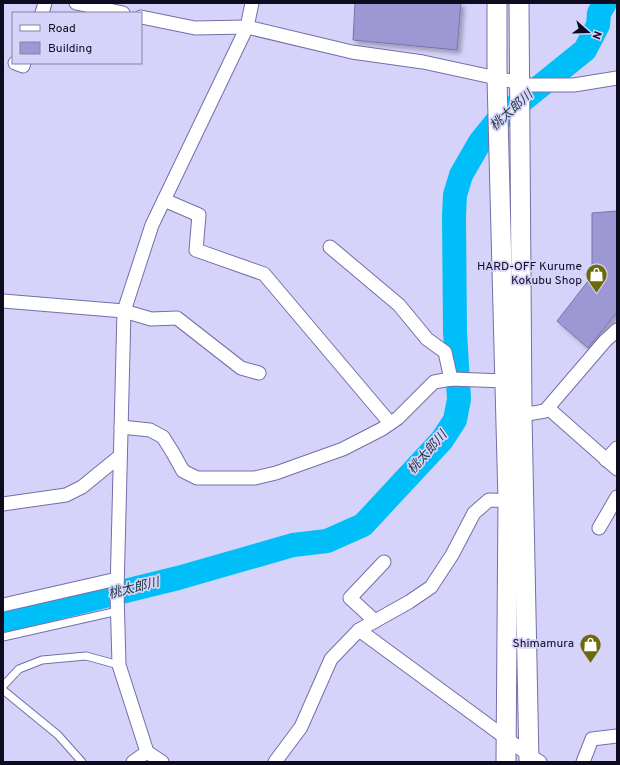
<svg xmlns="http://www.w3.org/2000/svg" width="620" height="765" font-family="Overpass,'Noto Sans JP',sans-serif">
	<style>
		.lines { fill: none; stroke-linecap: round; stroke-linejoin: round }
		.river { stroke: #00bff8; stroke-width: 24 }
		.building { fill: #9d97d4; stroke: #7972ac; filter: url(#shadow) }
		.lane-casing { stroke: #756ea8; stroke-width: 9 }
		.street-casing { stroke: #756ea8; stroke-width: 15 }
		.secondary-casing { stroke: #756ea8; stroke-width: 21 }
		.lane { stroke: #fff; stroke-width: 7 }
		.street { stroke: #fff; stroke-width: 13 }
		.secondary { stroke: #fff; stroke-width: 19 }
		.labels { text-anchor: middle; dominant-baseline: central; stroke-width: 3.5; stroke-linejoin: round; paint-order: stroke }
		.poi-label { font-size: 12px; fill: #0e0a20; stroke: #d6d3fa; text-anchor: end }
		.water-label { font-size: 13px; font-style: italic; fill: #223a45; stroke: #d6d3fa }
	</style>
	<defs>
		<filter id="shadow"><feDropShadow dx="3.5" dy="3.5" stdDeviation="2" flood-color="#0004"/></filter>
	</defs>
	<rect width="100%" height="100%" fill="#d6d3fa"/>
	<g class="lines">
		<path class="river" d="M 3,621 L 178,578 L 293,545 L 327,541 L 363,525 L 442,440 L 455,420 L 459,399 L 455,332 L 454,216 L 455,195 L 461,175 L 480,142 L 497,121 L 585,50 L 598,25 L 599,13 L 605,3"/>
	</g>
	<g class="building">
		<path d="M 355,3 L 461,3 L 457,50 L 353,40 Z"/>
		<path d="M 617,211 L 617,312 L 588,348 L 557,321 L 592,276 L 592,213 Z"/>
	</g>
	<g class="lines">
		<defs>
			<g id="lane">
				<path d="M 3,637 L 118,611"/>
				<path d="M 3,686 L 19,669 L 42,660 L 86,656 L 119,665"/>
				<path d="M 3,690 L 58,735 L 82,762"/>
			</g>
			<g id="street">
				<path d="M 76,3 L 123,13"/>
				<path d="M 42,13 L 45,3"/>
				<path d="M 141,17 L 195,28 L 247,27 L 352,52 L 423,62 L 529,85 L 574,85 L 617,78"/>
				<path d="M 15,63 L 23,66 L 24,63"/>
				<path d="M 164,200 L 199,215 L 196,250 L 264,274 L 390,423"/>
				<path d="M 330,247 L 399,305 L 427,339 L 445,352 L 451,379"/>
				<path d="M 3,301 L 124,311 L 151,319 L 177,318 L 241,368 L 259,373"/>
				<path d="M 548,408 L 617,469"/>
				<path d="M 514,414 L 522,415 L 545,411 L 605,341 L 617,330"/>
				<path d="M 121,427 L 150,430 L 163,437 L 173,453 L 183,471 L 197,478 L 255,478 L 276,473 L 343,449 L 382,429 L 398,418 L 434,382 L 451,379 L 505,381"/>
				<path d="M 606,460 L 617,448"/>
				<path d="M 3,504 L 66,495 L 82,487 L 120,456"/>
				<path d="M 599,528 L 617,497"/>
				<path d="M 3,605 L 117,579"/>
				<path d="M 375,621 L 350,598 L 384,562"/>
				<path d="M 359,630 L 529,755 L 540,762"/>
				<path d="M 133,762 L 147,752"/>
				<path d="M 162,762 L 147,752 L 119,665 L 117,592 L 124,311 L 152,225 L 247,27 L 252,3"/>
				<path d="M 275,762 L 301,727 L 331,659 L 359,630 L 409,602 L 431,587 L 452,555 L 474,513 L 489,500 L 515,501"/>
				<path d="M 583,762 L 592,739 L 617,736"/>
			</g>
			<g id="secondary">
				<path d="M 497,3 L 497,78 L 508,501 L 506,762"/>
				<path d="M 519,3 L 522,415 L 529,762"/>
			</g>
		</defs>
		<use href="#lane" class="lane-casing"/>
		<use href="#street" class="street-casing"/>
		<use href="#secondary" class="secondary-casing"/>
		<use href="#lane" class="lane"/>
		<use href="#street" class="street"/>
		<use href="#secondary" class="secondary"/>
	</g>
	<defs>
		<symbol id="shop-pin" viewBox="-11 -11 22 30"><path d="M0 17L-7.5 6A9.5 9.5 0 1 1 7.5 6Z" fill="#6b6a06" stroke="#d6d3fa"/><path d="M-5-2.5h2.3a2.7 3.5 0 0 1 5.4 0H5L5.5 6h-11ZM-1.5-2.5h3a1.5 2.3 0 0 0-3 0Z" fill="#fff"/></symbol>
	</defs>
	<g fill-rule="evenodd">
		<use href="#shop-pin" x="584" y="262" width="25" height="34"/>
		<use href="#shop-pin" x="578" y="632" width="25" height="34"/>
	</g>
	<g class="labels">
		<g class="poi-label">
			<text x="582" y="267">HARD-OFF Kurume<tspan x="582" dy="14">Kokubu Shop</tspan></text>
			<text x="574" y="644">Shimamura</text>
		</g>
		<g class="water-label">
			<text transform="translate(512 111) rotate(-42)">桃太郎川</text>
			<text transform="translate(428 453) rotate(-49)">桃太郎川</text>
			<text transform="translate(134 589) rotate(-14)">桃太郎川</text>
		</g>
	</g>
	<rect width="620" height="765" fill="none" stroke="#0e0a20" stroke-width="8"/>
	<rect x="12" y="12" width="130" height="52" fill="#d6d3fa" stroke="#8683a3"/>
	<rect x="20" y="25" width="20" height="6" fill="#ffffff" stroke="#8683a3"/>
	<text x="48" y="32" font-size="12" fill="#0e0a20">Road</text>
	<rect x="20" y="42" width="20" height="12" fill="#9d97d4" stroke="#8683a3"/>
	<text x="48" y="52" font-size="12" fill="#0e0a20">Building</text>
	<g transform="translate(588 32) rotate(110)" stroke="#d6d3fa" stroke-width="3" paint-order="stroke">
	<path d="M0-3L7 15L0 10L-7 15Z" fill="#0e0a20"/>
	<text y="-6" font-size="11" font-weight="bold" text-anchor="middle" fill="#0e0a20">N</text>
	</g>
</svg>
